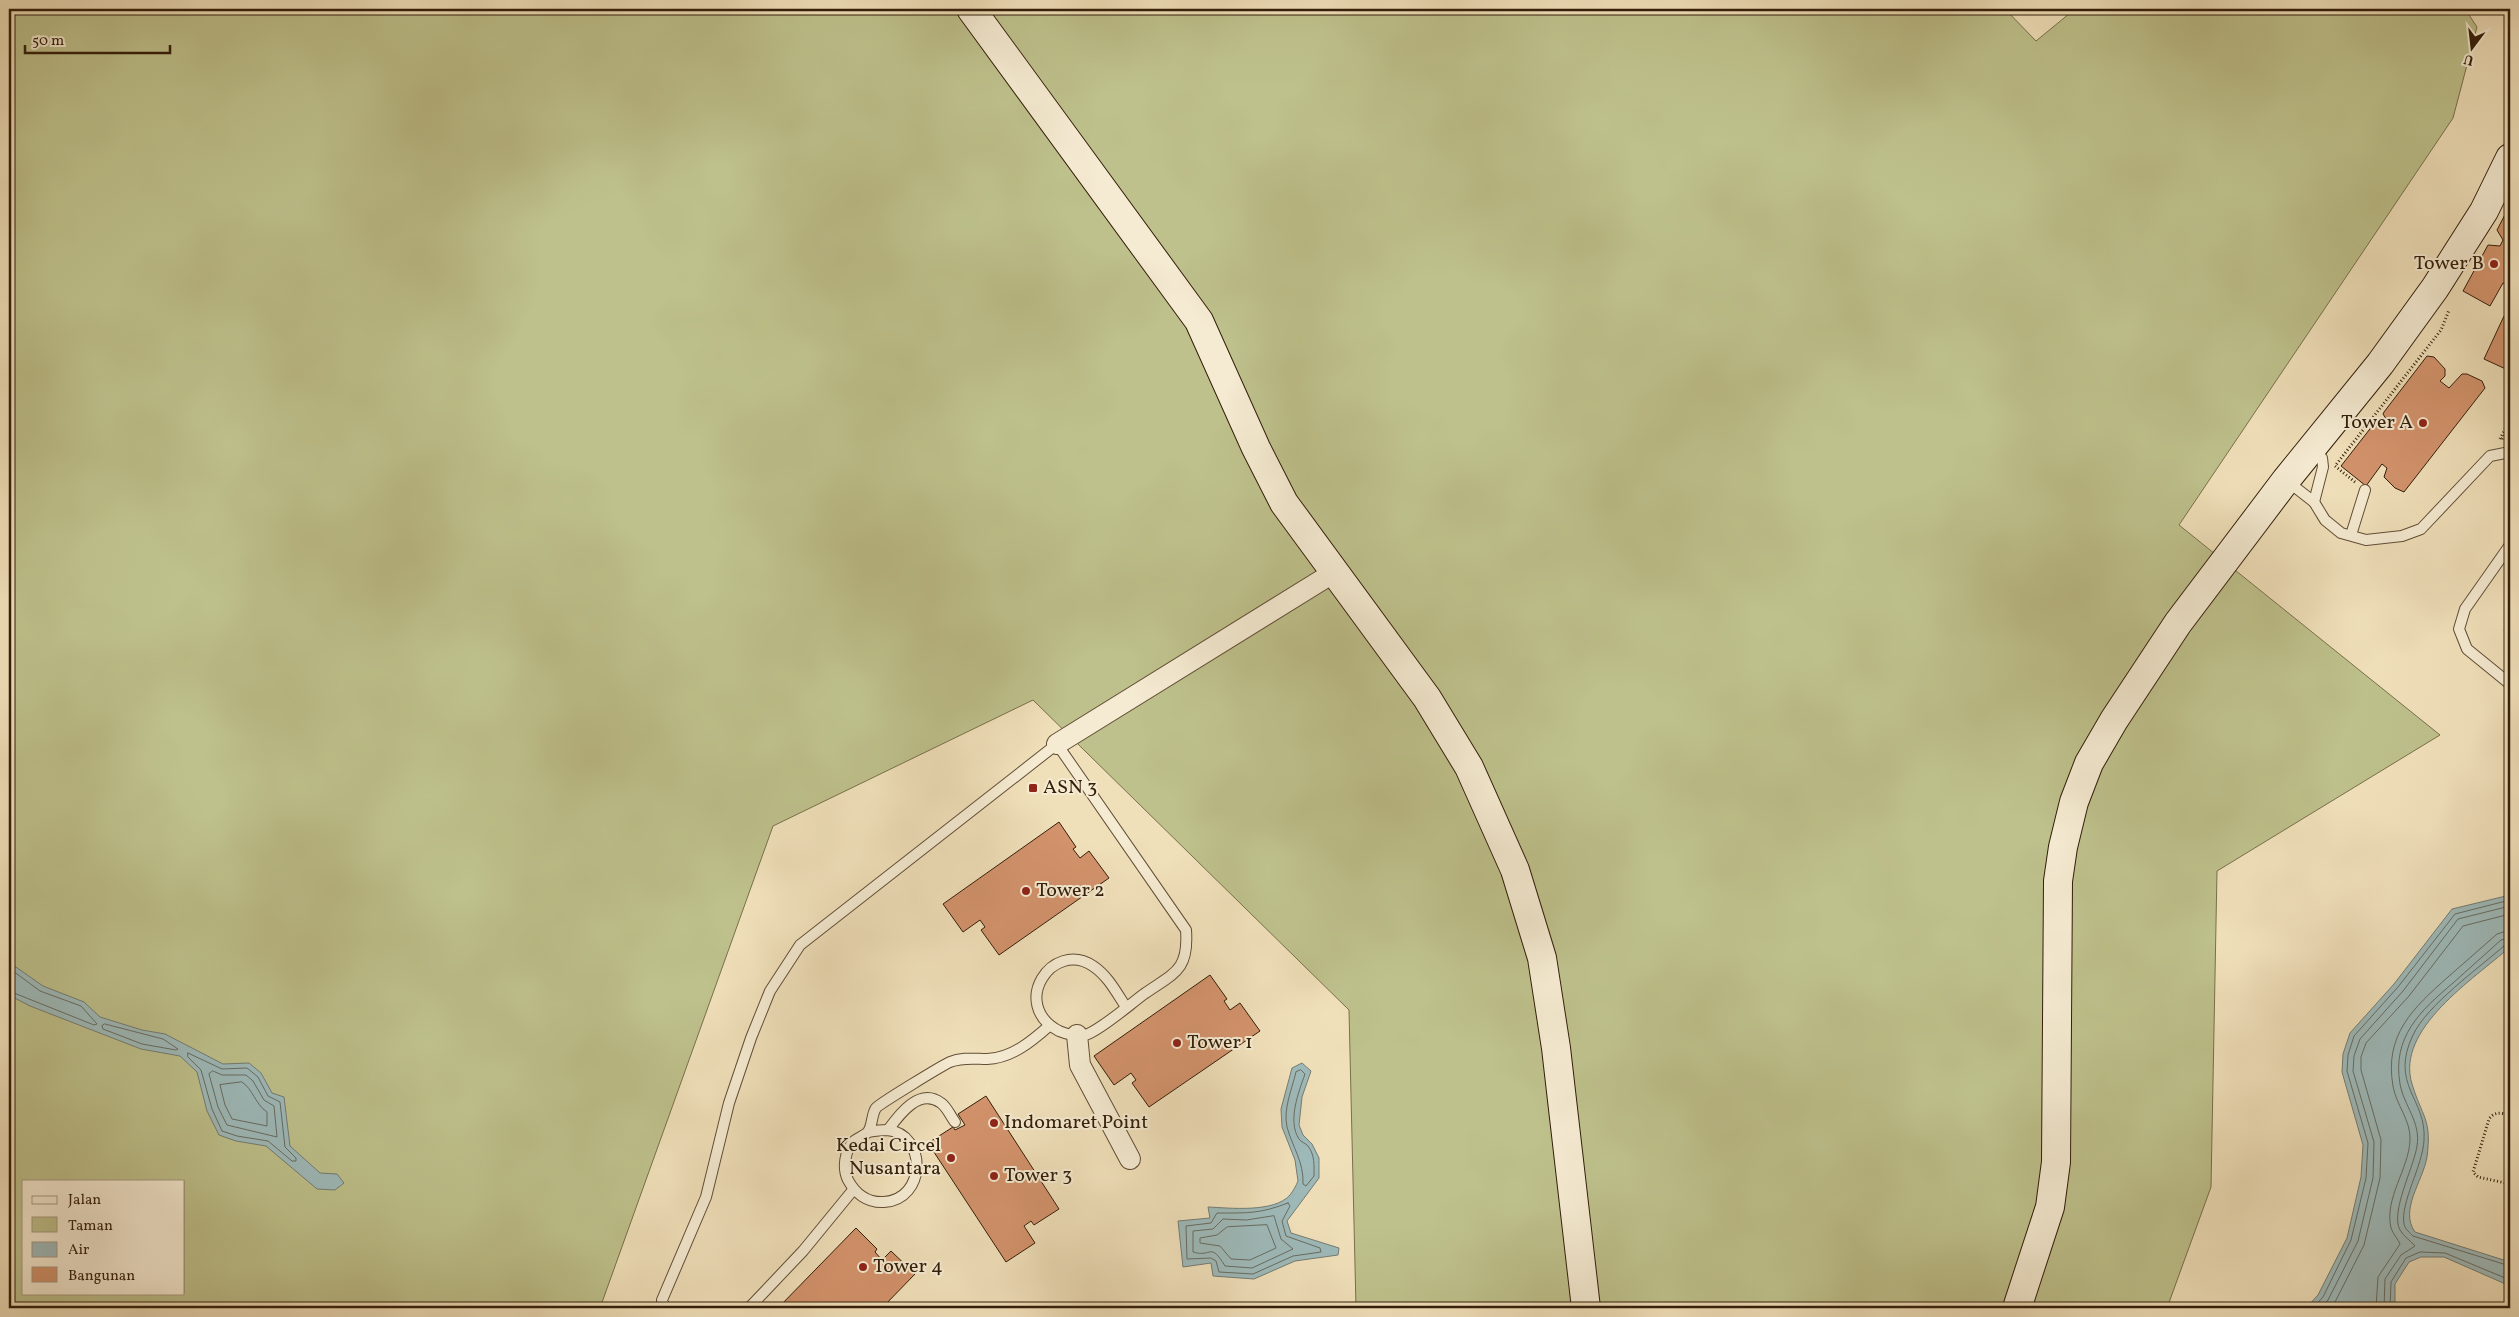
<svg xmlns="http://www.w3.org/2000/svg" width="2519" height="1317" font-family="Vollkorn,serif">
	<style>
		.green { fill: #bec18c; stroke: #78704b; fill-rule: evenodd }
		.water { fill: #9ebaba; stroke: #737c74 }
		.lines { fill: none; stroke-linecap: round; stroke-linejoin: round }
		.shore { stroke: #686c62; stroke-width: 1 }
		.building { fill: #d3936c; stroke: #331e0a }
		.lane-casing { stroke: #624e36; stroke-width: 12 }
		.street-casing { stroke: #624e36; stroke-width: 22 }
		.secondary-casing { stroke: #331e0a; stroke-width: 30 }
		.path { stroke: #331e0a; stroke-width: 3; stroke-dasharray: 1 2.5; stroke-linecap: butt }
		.lane { stroke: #f5ebd2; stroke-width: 10 }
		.street { stroke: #f5ebd2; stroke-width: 20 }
		.secondary { stroke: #f5ebd2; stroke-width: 28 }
		.poi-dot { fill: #8f2418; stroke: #f5ebd2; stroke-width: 2 }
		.labels { text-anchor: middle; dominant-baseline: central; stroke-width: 4; stroke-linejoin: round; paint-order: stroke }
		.poi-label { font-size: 20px; fill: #331e0a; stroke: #f5ebd2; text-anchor: start }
	</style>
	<rect width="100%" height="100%" fill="#f0e0ba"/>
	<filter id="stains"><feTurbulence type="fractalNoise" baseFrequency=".004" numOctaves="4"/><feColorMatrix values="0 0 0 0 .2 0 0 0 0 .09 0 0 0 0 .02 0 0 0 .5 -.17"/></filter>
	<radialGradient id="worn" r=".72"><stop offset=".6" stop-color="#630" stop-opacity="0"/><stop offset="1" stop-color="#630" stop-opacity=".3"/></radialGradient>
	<path class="green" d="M 9,9 L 2005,9 L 2036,41 L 2075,9 L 2465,9 L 2477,27 L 2453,118 L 2179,525 L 2440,735 L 2217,871 L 2211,1187 L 2167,1308 L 1356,1308 L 1349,1010 L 1033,700 L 773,826 L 600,1308 L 9,1308 ZM 24,1181 L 184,1181 L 184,1293 L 24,1293 Z"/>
	<g class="water">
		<path d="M 2510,895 L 2510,947 C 2474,979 2395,1029 2412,1084 C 2422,1117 2432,1119 2427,1157 C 2423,1181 2399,1210 2415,1232 L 2510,1262 L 2510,1286 L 2444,1257 L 2421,1257 L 2409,1262 L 2395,1284 L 2395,1308 L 2306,1308 L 2318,1295 L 2347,1238 L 2361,1177 L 2363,1145 L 2342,1072 L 2343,1054 L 2350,1033 L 2394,984 L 2452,909 Z"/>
		<path d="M 9,955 L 13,965 L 43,986 L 84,1002 L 100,1017 L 142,1030 L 165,1034 L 223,1064 L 249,1063 L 261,1073 L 272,1093 L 284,1097 L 290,1146 L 320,1173 L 337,1174 L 344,1183 L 335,1190 L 317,1189 L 266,1146 L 236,1141 L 219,1135 L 207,1111 L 197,1072 L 180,1056 L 141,1049 L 30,1006 L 9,995 Z"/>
		<path d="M 1302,1063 L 1311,1071 L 1302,1097 L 1299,1125 L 1303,1135 L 1312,1144 L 1319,1158 L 1319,1178 L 1287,1221 L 1291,1233 L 1339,1248 L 1338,1255 L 1295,1261 L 1254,1279 L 1213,1276 L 1211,1263 L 1183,1267 L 1178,1221 L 1210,1218 L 1208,1207 C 1230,1208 1274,1213 1290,1195 C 1293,1191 1296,1186 1298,1181 L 1295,1160 L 1282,1127 L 1281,1109 L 1292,1068 Z"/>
	</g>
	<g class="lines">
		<g class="shore">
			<path d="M 2510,944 L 2505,945 C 2479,968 2427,1005 2413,1035 C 2389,1085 2427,1099 2424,1140 C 2423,1165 2400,1203 2404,1224 C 2405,1229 2410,1233 2413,1236 L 2510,1266"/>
			<path d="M 9,968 L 40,991 L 81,1006 L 97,1024 L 94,1025 L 9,991"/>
			<path d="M 105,1024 L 163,1039 L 178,1049 L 176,1050 L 142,1044 L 103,1029 L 102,1026 Z"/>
			<path d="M 188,1053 L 222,1069 L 247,1068 L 258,1077 L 268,1096 L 280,1102 L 285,1147 L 296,1158 L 296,1161 L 292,1161 L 268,1141 L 237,1136 L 222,1131 L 212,1109 L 201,1070 L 188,1057 Z"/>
			<path d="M 1301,1070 L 1305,1074 C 1299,1091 1287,1121 1299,1139 C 1301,1142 1305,1143 1308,1146 C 1315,1155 1314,1166 1314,1176 L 1306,1186 L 1303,1184 C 1304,1162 1292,1146 1287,1127 C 1283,1109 1292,1089 1296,1072 Z"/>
			<path d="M 213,1071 L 222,1075 L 246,1075 L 253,1081 L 264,1100 L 274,1106 L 277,1137 L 227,1125 L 218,1107 L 209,1074 Z"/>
			<path d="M 242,1082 C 253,1089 255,1104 267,1112 L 267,1126 L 232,1119 L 225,1105 L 220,1085 Z"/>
			<path d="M 1288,1203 L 1290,1206 L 1282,1221 L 1286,1236 L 1320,1248 L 1321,1252 L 1293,1256 L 1253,1274 L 1219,1272 L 1216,1261 L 1211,1258 L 1187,1259 L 1186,1226 L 1211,1223 L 1217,1213 C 1248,1213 1259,1214 1288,1203 Z"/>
			<path d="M 1274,1216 L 1281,1239 L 1293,1249 L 1252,1268 L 1225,1266 C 1210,1241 1212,1258 1193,1252 L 1193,1231 L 1213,1229 L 1223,1219 L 1246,1220 Z"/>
			<path d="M 1267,1225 L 1276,1248 L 1250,1260 L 1231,1259 L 1220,1246 L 1200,1243 L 1200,1238 L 1217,1235 L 1227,1227 Z"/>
			<path d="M 2313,1308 L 2323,1297 L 2351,1240 L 2366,1178 L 2368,1143 L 2347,1071 L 2348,1055 L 2354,1036 L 2398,987 L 2455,914 L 2510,900"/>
			<path d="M 2321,1308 L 2328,1300 L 2358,1241 L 2373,1178 L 2374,1142 L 2353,1071 L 2354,1056 L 2360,1039 L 2403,991 L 2458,919 L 2510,906"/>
			<path d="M 2332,1308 L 2364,1245 L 2380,1178 L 2381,1140 L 2361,1070 L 2361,1057 L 2366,1043 L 2409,996 L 2463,926 L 2510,914"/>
			<path d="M 2376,1308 L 2378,1277 L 2400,1244 C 2398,1239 2393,1234 2391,1228 C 2384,1198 2409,1169 2410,1140 C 2411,1120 2396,1105 2393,1086 C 2384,1035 2413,1008 2448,977 C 2464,963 2480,949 2497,934 L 2510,930"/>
			<path d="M 2384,1308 L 2385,1279 L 2401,1255 L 2415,1246 C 2410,1240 2404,1237 2400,1230 C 2390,1212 2414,1167 2417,1146 C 2421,1122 2404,1106 2400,1084 C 2392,1037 2420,1011 2453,983 C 2469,969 2485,954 2501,940 L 2510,938"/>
			<path d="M 2390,1308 L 2391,1282 L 2406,1258 L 2420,1252 L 2445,1253 L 2510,1280"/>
		</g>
	</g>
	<g class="building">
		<path d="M 2510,205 L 2510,298 L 2507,295 L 2509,286 L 2503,283 L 2490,306 L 2463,291 L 2488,245 L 2500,246 L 2503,240 L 2497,230 Z"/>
		<path d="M 2504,316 L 2510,319 L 2510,371 L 2484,359 Z"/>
		<path d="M 2427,356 L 2434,357 L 2445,369 L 2445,376 L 2440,381 L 2449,388 L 2462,374 L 2467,374 L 2482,381 L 2485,388 L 2404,492 L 2395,488 L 2384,477 L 2387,468 L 2382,464 L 2366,486 L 2341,466 L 2373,425 L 2385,427 L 2388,422 L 2383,414 L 2384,412 Z"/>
		<path d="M 2510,620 L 2510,637 L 2504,631 Z"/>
		<path d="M 1059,822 L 1076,847 L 1073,849 L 1080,858 L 1089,851 L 1109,878 L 999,955 L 981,930 L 985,927 L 980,920 L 963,932 L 943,904 Z"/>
		<path d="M 1210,975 L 1227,999 L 1224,1001 L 1230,1010 L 1240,1003 L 1260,1031 L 1149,1107 L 1132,1083 L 1136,1080 L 1131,1073 L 1114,1085 L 1094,1056 Z"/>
		<path d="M 986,1096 L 1059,1209 L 1034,1225 L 1031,1221 L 1024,1226 L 1035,1243 L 1006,1262 L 928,1143 L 953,1127 L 955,1130 L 965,1125 L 958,1114 Z"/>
		<path d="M 856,1228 L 877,1249 L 875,1252 L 882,1260 L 891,1251 L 915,1274 L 882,1308 L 778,1308 Z"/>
	</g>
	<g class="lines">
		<defs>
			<g id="lane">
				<path d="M 2312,449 L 2322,458 L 2323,467 L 2314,502"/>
				<path d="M 2287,481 L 2314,502 L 2325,520 L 2341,533 L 2366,540 L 2402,536 L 2421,529 L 2490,456 L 2510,452"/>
				<path d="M 2351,535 L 2365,490"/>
				<path d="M 2510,545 L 2465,609 L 2459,629 L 2467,649 L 2510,684"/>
				<path d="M 888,1130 C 899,1115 919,1087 941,1103 C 947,1107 951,1117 955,1122"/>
				<path d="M 868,1132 C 874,1131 881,1130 887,1130 C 928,1134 926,1200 884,1202 C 867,1203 855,1193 848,1180 C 842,1168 845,1150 854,1141 C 858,1138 863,1136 867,1133 C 873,1127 871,1115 876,1108 C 879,1104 943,1065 950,1062 C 962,1057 975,1059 987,1059 C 1012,1058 1032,1041 1049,1026"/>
				<path d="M 665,1308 L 662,1300 L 706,1197 L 729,1103 L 751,1038 L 770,991 L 800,945 L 1057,744 L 1186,930 C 1189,971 1174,973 1144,994 C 1128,1006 1104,1027 1088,1034 C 1080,1038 1066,1034 1059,1031 C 1009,1005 1052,939 1093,966 C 1108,976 1116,992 1126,1007"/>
				<path d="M 749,1308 L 803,1251 L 853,1190"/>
			</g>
			<g id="street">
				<path d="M 1057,744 L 1333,573"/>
				<path d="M 1077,1035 L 1080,1065 L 1130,1159"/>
			</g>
			<g id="secondary">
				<path d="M 971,9 L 1199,321 L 1256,448 L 1284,503 L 1427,698 L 1469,767 L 1515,870 L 1542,958 L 1556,1048 L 1586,1308"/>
				<path d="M 2017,1308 L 2050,1207 L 2056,1162 L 2058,881 L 2063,847 L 2074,802 L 2089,763 L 2114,720 L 2178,623 L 2286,480 L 2380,364 L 2435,288 L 2484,211 L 2510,158"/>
			</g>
		</defs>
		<use href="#lane" class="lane-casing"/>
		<use href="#street" class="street-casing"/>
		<use href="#secondary" class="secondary-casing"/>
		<g class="path">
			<path d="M 2500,439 L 2510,420"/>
			<path d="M 2502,439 L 2510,429"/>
			<path d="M 2355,482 L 2335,466 L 2441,330 L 2449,310"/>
			<path d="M 2510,1115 C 2501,1113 2495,1111 2489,1119 L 2473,1172 L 2478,1177 L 2510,1184"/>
		</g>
		<use href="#lane" class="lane"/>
		<use href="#street" class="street"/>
		<use href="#secondary" class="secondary"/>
	</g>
	<g class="poi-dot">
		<circle cx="2494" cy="264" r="5"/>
		<circle cx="2423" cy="423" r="5"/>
		<rect x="1028" y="783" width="10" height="10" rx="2.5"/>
		<circle cx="1026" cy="891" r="5"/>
		<circle cx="1177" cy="1043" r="5"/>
		<circle cx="994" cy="1123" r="5"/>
		<circle cx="951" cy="1158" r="5"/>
		<circle cx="994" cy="1176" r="5"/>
		<circle cx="863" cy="1267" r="5"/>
	</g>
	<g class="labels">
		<g class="poi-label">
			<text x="2484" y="264" text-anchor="end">Tower B</text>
			<text x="2413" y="423" text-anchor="end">Tower A</text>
			<text x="1043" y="788">ASN 3</text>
			<text x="1036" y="891">Tower 2</text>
			<text x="1187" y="1043">Tower 1</text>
			<text x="1004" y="1123">Indomaret Point</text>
			<text x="941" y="1146" text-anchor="end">Kedai Circel<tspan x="941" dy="23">Nusantara</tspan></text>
			<text x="1004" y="1176">Tower 3</text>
			<text x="873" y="1267">Tower 4</text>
		</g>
	</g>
	<rect width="2519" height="1317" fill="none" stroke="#f0e0ba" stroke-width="30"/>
	<rect x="10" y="10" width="2499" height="1297" fill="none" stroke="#331e0a" stroke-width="2.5"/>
	<rect x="15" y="15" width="2489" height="1287" fill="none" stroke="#331e0a"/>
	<rect x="22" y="1180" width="162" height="115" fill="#f5ebd2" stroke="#a79982"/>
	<rect x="32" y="1196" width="25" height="8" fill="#f5ebd2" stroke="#a79982"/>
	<text x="68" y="1204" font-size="15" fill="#331e0a">Jalan</text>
	<rect x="32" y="1217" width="25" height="15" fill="#bec18c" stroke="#a79982"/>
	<text x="68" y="1230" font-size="15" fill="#331e0a">Taman</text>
	<rect x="32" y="1242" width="25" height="15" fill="#9ebaba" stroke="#a79982"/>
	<text x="68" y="1254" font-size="15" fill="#331e0a">Air</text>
	<rect x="32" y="1267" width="25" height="15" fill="#d3936c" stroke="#a79982"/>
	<text x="68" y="1280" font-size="15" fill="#331e0a">Bangunan</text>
	<g transform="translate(2472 48) rotate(195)" stroke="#f5ebd2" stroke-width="4" paint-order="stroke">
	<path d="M0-4L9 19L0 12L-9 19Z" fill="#331e0a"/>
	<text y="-8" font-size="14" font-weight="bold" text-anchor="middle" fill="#331e0a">U</text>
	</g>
	<path d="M25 45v8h145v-8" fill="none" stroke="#331e0a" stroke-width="2.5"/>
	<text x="32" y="45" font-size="15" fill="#331e0a" stroke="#f5ebd2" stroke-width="4" paint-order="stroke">50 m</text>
	<rect width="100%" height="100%" filter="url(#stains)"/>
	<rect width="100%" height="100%" fill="url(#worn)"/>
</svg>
